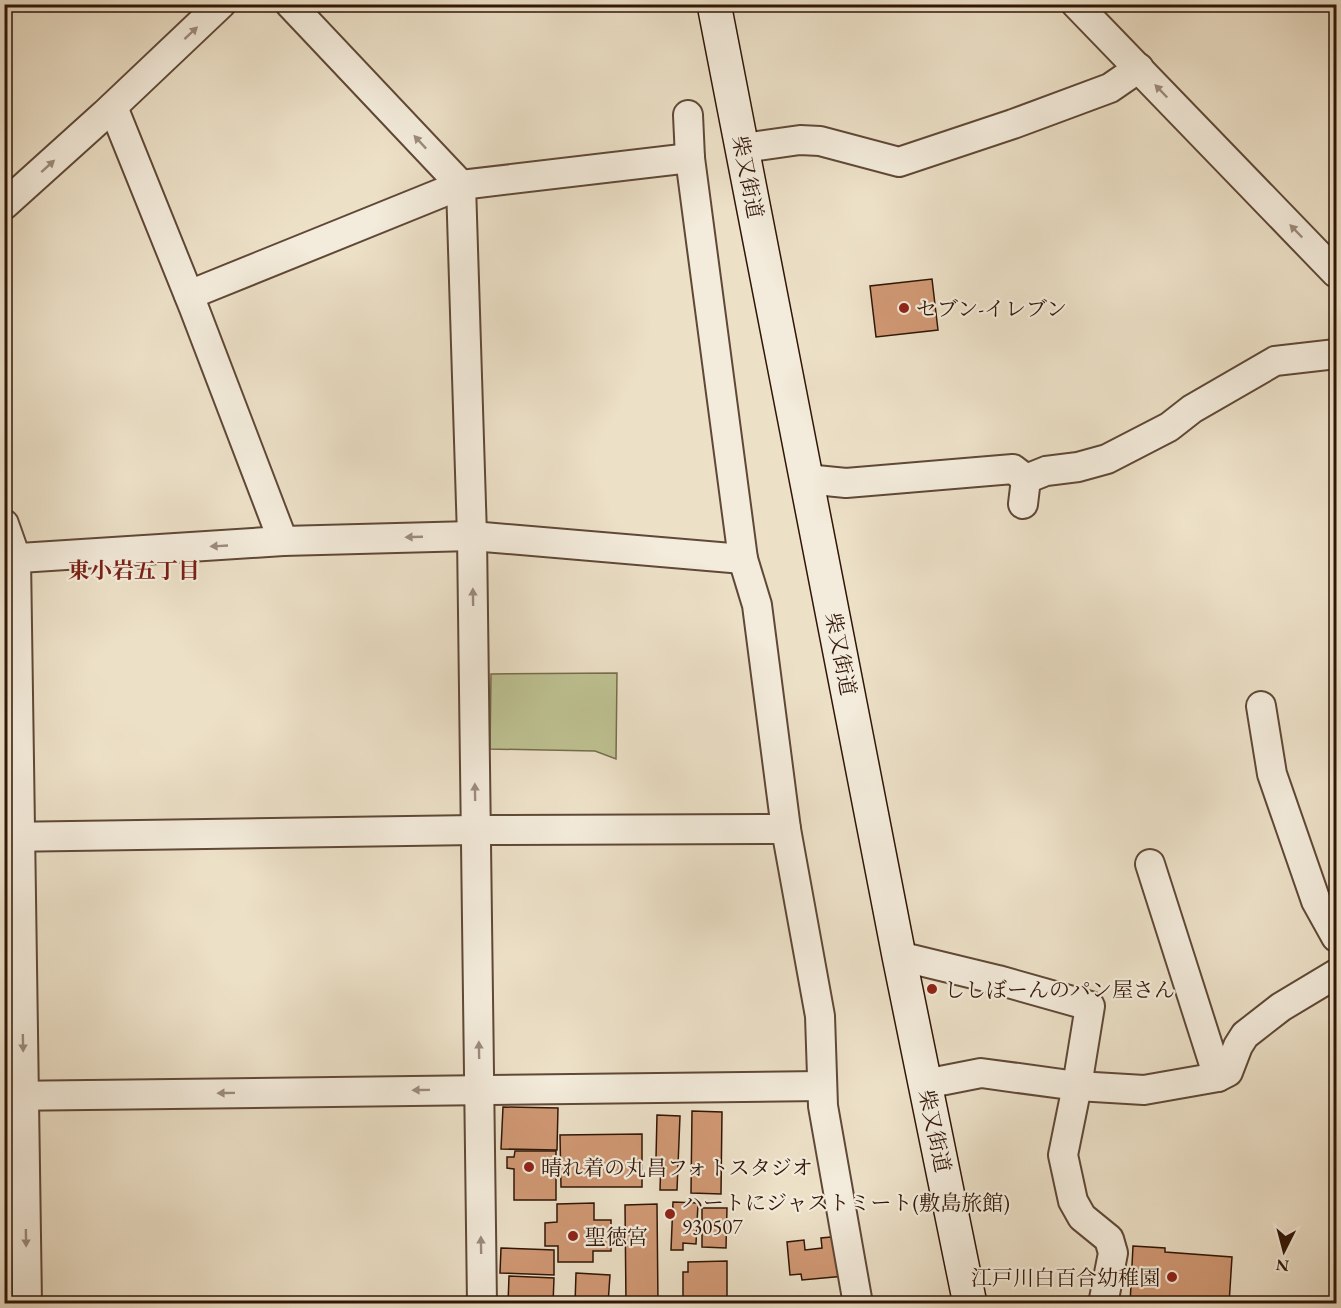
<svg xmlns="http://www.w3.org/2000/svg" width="1341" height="1308" font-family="'EB Garamond','Noto Serif JP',serif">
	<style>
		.green { fill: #bdc192; stroke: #776c4c; stroke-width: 1.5 }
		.building { fill: #d09874; stroke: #311607; stroke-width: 1.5 }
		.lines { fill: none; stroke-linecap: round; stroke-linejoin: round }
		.street-casing { stroke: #604837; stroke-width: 32 }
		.secondary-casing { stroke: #311607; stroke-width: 36 }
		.street { stroke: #f3ebdb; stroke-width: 28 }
		.secondary { stroke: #f3ebdb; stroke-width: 33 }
		.oneway { fill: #9c8b7c }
		.poi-dot { fill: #8f2418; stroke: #f3ebdb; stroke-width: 2 }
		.labels { text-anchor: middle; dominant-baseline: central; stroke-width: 4.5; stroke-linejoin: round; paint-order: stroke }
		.street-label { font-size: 21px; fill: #311607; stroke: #f3ebdb }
		.poi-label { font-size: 21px; fill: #311607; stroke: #f3ebdb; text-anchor: start }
		.neighbourhood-label { font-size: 22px; font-weight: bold; fill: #7a1f14; stroke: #f3ebdb }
	</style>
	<rect width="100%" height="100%" fill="#ece0c7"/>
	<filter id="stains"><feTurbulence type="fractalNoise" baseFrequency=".00333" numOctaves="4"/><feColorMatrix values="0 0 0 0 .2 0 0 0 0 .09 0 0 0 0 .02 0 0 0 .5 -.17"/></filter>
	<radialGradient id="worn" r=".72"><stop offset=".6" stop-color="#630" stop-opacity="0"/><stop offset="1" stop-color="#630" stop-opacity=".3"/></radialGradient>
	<path class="green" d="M 617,673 L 616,759 L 595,751 L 490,749 L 491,674 Z"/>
	<g class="building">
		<path d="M 932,279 L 938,330 L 876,337 L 870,286 Z"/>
		<path d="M 503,1107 L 558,1108 L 557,1150 L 501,1149 Z"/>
		<path d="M 692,1111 L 722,1112 L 721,1194 L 691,1193 Z"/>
		<path d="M 657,1115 L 680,1116 L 677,1190 L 660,1190 L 661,1158 L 656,1158 Z"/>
		<path d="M 642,1134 L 642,1187 L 561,1187 L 560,1135 Z"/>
		<path d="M 515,1151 L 556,1151 L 556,1200 L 514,1200 L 514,1169 L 507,1168 L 507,1157 L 514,1157 Z"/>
		<path d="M 673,1202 L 698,1203 L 696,1244 L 683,1243 L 683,1250 L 671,1250 Z"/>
		<path d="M 594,1203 L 594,1220 L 611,1220 L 611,1251 L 593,1251 L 593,1262 L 558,1262 L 558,1246 L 545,1246 L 545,1223 L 557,1222 L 557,1204 Z"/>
		<path d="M 657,1204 L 658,1304 L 626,1304 L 625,1205 Z"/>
		<path d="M 702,1208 L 727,1208 L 726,1248 L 702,1247 Z"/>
		<path d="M 841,1236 L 845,1276 L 802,1280 L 801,1274 L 790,1275 L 787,1242 L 804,1240 L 805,1250 L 822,1248 L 821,1238 Z"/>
		<path d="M 1133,1246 L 1165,1248 L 1165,1252 L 1232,1257 L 1229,1304 L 1130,1304 Z"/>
		<path d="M 501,1248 L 554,1250 L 554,1275 L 500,1273 Z"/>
		<path d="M 727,1261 L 727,1297 L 683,1297 L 683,1272 L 688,1272 L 688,1262 Z"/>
		<path d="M 576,1273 L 610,1275 L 608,1304 L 575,1304 Z"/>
		<path d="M 509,1276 L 554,1278 L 553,1304 L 508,1304 Z"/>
		<rect x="706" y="1299" width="21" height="5"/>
	</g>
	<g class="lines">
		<defs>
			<g id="street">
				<path d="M 290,4 L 461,185 L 472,536 L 482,1304"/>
				<path d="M 1076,4 L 1336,273"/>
				<path d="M 113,107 L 194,308 L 283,541"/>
				<path d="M 688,115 L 690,158 L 743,559 L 757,605 L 786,829 L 820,1016 L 823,1106 L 858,1304"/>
				<path d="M 743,148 L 800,140 L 820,141 L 899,162 L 1013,124 L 1110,88 L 1139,68"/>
				<path d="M 4,205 L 105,114 L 221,4"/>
				<path d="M 189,295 L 461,185 L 690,158"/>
				<path d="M 806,479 L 846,483 L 1013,469 L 1026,479"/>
				<path d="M 1023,504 L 1026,479 L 1046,471 L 1078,467 L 1107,459 L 1169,427 L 1192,409 L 1275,361 L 1336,354"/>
				<path d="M 4,524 L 16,558 L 27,1304"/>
				<path d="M 4,559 L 283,541 L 472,536 L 743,559"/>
				<path d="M 1261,706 L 1272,774 L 1316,901 L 1336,937"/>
				<path d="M 4,837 L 475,830 L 786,829"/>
				<path d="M 1150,864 L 1218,1077"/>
				<path d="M 899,956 L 998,980 L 1090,1006 L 1077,1086 L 1063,1155 L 1073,1201 L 1082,1217 L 1109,1239 L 1113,1253 L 1103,1304"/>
				<path d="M 925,1084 L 981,1073 L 1077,1086 L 1144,1090 L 1218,1077 L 1228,1072 L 1238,1046 L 1245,1035 L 1281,1007 L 1336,974"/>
				<path d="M 4,1096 L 821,1086"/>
			</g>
			<path id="secondary" d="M 714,4 L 899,956 L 970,1304"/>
		</defs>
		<use href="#street" class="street-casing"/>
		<use href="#secondary" class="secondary-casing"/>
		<use href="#street" class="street"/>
		<use href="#secondary" class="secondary"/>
	</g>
	<defs><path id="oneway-solid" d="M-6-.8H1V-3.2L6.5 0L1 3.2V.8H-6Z" transform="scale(1.5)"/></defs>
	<g class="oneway">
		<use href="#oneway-solid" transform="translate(191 33) rotate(-43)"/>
		<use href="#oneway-solid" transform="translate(1161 91) rotate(-134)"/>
		<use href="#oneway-solid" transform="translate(420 142) rotate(-133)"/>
		<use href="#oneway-solid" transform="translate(48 166) rotate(-42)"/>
		<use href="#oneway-solid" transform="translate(1296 231) rotate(-134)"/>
		<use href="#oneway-solid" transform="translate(414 537) rotate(178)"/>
		<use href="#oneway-solid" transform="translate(219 546) rotate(177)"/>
		<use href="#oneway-solid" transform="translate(473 597) rotate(-91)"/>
		<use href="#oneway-solid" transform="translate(475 792) rotate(-91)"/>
		<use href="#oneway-solid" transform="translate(23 1043) rotate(89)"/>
		<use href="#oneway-solid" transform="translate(479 1050) rotate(-91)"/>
		<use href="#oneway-solid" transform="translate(421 1090) rotate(179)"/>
		<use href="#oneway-solid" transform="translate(226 1093) rotate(179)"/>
		<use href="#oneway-solid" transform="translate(26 1238) rotate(89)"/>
		<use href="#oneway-solid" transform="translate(481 1245) rotate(-91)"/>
	</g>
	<g class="poi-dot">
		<circle cx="904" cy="308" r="6"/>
		<circle cx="932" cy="989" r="6"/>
		<circle cx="529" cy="1167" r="6"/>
		<circle cx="670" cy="1214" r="6"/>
		<circle cx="573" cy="1236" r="6"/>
		<circle cx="1172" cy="1277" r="6"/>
	</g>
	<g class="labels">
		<g class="street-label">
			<text transform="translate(748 177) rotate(79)">柴又街道</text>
			<text transform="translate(841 654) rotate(79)">柴又街道</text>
			<text transform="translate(935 1131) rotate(78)">柴又街道</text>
		</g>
		<g class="poi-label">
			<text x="916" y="308">セブン-イレブン</text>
			<text x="944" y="989">ししぼーんのパン屋さん</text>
			<text x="541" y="1167">晴れ着の丸昌フォトスタジオ</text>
			<text x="682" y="1202">ハートにジャストミート(敷島旅館)<tspan x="682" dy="24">930507</tspan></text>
			<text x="585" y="1236">聖徳宮</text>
			<text x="1160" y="1277" text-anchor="end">江戸川白百合幼稚園</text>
		</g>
		<g class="neighbourhood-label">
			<text x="134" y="570">東小岩五丁目</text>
		</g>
	</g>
	<rect width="1341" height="1308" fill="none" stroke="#ece0c7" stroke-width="24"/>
	<rect x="6" y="6" width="1329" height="1296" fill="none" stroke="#311607" stroke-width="3"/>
	<rect x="12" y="12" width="1317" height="1284" fill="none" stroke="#311607" stroke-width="1.5"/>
	<g transform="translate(1284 1251) rotate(186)" stroke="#f3ebdb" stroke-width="4.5" paint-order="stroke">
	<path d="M0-4.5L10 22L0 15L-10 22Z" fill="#311607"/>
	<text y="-9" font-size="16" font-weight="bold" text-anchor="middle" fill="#311607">N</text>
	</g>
	<rect width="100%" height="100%" filter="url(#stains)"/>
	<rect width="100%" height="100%" fill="url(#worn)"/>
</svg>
